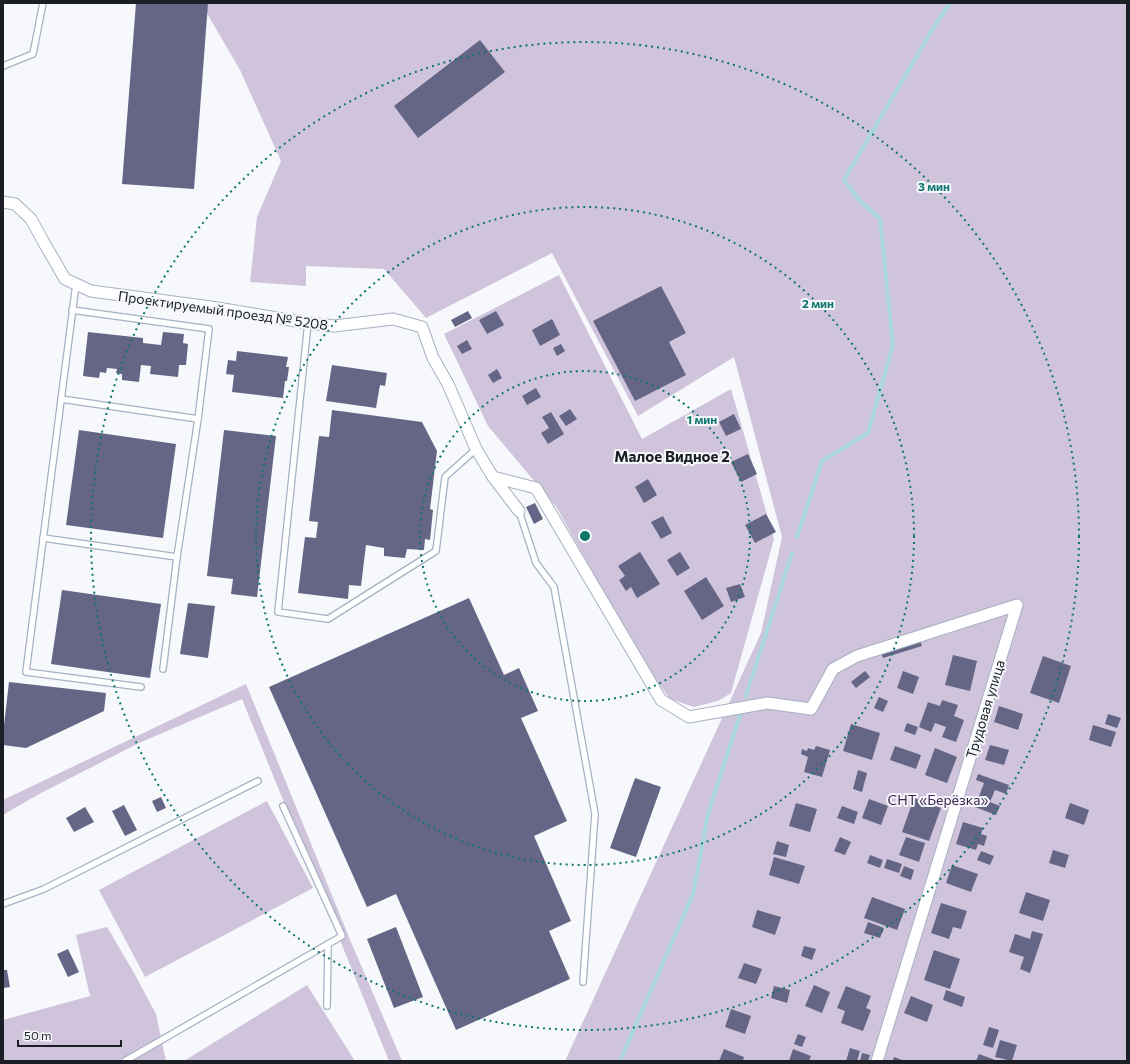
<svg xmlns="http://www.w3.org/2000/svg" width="1130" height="1064" font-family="Commissioner,sans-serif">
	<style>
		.green { fill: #d0c4dc }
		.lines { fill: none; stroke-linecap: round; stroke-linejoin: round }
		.stream { stroke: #abd7de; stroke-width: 4 }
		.building { fill: #656685 }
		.service-casing { stroke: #a6b1c2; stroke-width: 8 }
		.minor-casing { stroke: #a6b1c2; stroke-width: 13 }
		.service { stroke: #fff; stroke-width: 5.5 }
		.minor { stroke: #fff; stroke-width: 11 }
		.ring { fill: none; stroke: #0f766e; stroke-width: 2; stroke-dasharray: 2 4 }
		.labels { text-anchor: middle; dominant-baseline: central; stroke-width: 4; stroke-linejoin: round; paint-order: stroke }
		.street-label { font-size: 14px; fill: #1b1f25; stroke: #f6f8fb }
		.park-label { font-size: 14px; fill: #3c244e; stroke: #f6f8fb }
		.neighbourhood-label { font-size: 15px; font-weight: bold; fill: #1b1f25; stroke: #f6f8fb }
		.centre { fill: #0f766e; stroke: #f6f8fb; stroke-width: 2 }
		.ring-label { font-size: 12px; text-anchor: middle; font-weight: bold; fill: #0f766e; stroke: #f6f8fb; stroke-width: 4; stroke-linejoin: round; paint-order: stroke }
	</style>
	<rect width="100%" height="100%" fill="#f6f8fb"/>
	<g class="green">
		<path d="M 201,3 L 1127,3 L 1127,1061 L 565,1061 L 761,633 L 782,537 L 734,357 L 638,416 L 552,253 L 426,318 L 384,269 L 306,266 L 306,286 L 250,282 L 257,217 L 281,161 L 240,70 Z"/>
		<path d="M 559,275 L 642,439 L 731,389 L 774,539 L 731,693 L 718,701 L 694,707 L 670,699 L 637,653 L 557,508 L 488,426 L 444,334 Z"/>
		<path d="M 246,684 L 351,942 L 402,1061 L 389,1061 L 242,699 L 139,743 L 39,794 L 3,815 L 3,800 Z"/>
		<path d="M 267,801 L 313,888 L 145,977 L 99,890 Z"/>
		<path d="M 107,927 L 133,971 L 156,1014 L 166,1061 L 3,1061 L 3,1020 L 90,996 L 76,935 Z"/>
		<path d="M 307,985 L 355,1061 L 184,1061 Z"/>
	</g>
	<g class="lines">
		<g class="stream">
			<path d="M 797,537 L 822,461 L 868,433 L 893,345 L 880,219 L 859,200 L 844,180 L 935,25 L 950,3"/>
			<path d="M 746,696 L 792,553"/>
			<path d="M 620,1061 L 693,894 L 708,814 L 740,715"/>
		</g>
	</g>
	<g class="building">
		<path d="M 136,3 L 208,3 L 194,189 L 122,184 Z"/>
		<path d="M 480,40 L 505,72 L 418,138 L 394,106 Z"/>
		<path d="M 661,286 L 686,333 L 669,342 L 686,375 L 635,401 L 593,321 Z"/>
		<path d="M 468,311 L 472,318 L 455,327 L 451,320 Z"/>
		<path d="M 496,311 L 504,325 L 487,334 L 479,320 Z"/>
		<path d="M 552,319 L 560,335 L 540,346 L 532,330 Z"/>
		<path d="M 88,332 L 143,338 L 143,343 L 161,345 L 163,332 L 184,334 L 183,343 L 188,344 L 186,365 L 179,365 L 178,377 L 150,374 L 151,366 L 141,365 L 139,382 L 122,380 L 122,374 L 116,373 L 117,369 L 107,368 L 106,373 L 100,372 L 99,378 L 83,376 Z"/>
		<path d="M 467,340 L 472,349 L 462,354 L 457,346 Z"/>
		<path d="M 561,344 L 565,351 L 557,356 L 553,348 Z"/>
		<path d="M 237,351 L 288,357 L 286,367 L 289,367 L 287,381 L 285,381 L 283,398 L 232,392 L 234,375 L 226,374 L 228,360 L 236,361 Z"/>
		<path d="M 332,365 L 387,373 L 385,386 L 380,385 L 376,408 L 326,401 Z"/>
		<path d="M 497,369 L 502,378 L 493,383 L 488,375 Z"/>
		<path d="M 536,388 L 541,397 L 527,405 L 522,396 Z"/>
		<path d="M 570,409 L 577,419 L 566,426 L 559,416 Z"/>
		<path d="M 332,410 L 422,422 L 437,451 L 430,509 L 433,510 L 430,540 L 425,539 L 424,550 L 407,549 L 405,558 L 384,556 L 384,548 L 366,545 L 361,586 L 349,585 L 348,599 L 298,593 L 305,537 L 316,538 L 318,522 L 309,521 L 319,436 L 329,437 Z"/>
		<path d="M 551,412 L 564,434 L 548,444 L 541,433 L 549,428 L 542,417 Z"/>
		<path d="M 734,414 L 741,429 L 726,436 L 719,422 Z"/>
		<path d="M 79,430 L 176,444 L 163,538 L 66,525 Z"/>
		<path d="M 224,430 L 276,436 L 257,597 L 231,594 L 233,579 L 207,576 Z"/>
		<path d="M 748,454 L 757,474 L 741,482 L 731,462 Z"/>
		<path d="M 648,479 L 657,495 L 644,503 L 635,487 Z"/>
		<path d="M 535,503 L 543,519 L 534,524 L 526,507 Z"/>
		<path d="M 766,514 L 776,532 L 755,543 L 745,525 Z"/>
		<path d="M 663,516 L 672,533 L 661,539 L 651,522 Z"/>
		<path d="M 640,552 L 660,584 L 637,598 L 631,587 L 626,591 L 619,580 L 625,576 L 618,566 Z"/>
		<path d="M 680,552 L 690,568 L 677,576 L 667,560 Z"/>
		<path d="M 706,577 L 724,606 L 702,620 L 684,591 Z"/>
		<path d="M 740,584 L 745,597 L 731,602 L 726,588 Z"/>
		<path d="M 62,590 L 161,604 L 150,678 L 51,664 Z"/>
		<path d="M 469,598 L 504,675 L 519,668 L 538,711 L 521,718 L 567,821 L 534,836 L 571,921 L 549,931 L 570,979 L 456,1030 L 396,894 L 367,907 L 269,687 Z"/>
		<path d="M 188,603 L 215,606 L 208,658 L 180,654 Z"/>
		<path d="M 920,640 L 922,646 L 883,658 L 881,652 Z"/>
		<path d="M 953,655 L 977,661 L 970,691 L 945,685 Z"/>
		<path d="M 1043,656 L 1071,666 L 1059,703 L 1030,693 Z"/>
		<path d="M 865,671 L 870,677 L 856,688 L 851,682 Z"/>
		<path d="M 903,671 L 919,677 L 913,694 L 897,688 Z"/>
		<path d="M 9,682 L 106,693 L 104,711 L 26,748 L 3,745 L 3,734 Z"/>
		<path d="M 879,697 L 888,701 L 883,712 L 874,708 Z"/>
		<path d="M 942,700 L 958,705 L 954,716 L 964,720 L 956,742 L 942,737 L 946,727 L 935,723 L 931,732 L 919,727 L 928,702 L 940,706 Z"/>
		<path d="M 999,706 L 1023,714 L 1018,730 L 994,722 Z"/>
		<path d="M 1108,714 L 1121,718 L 1117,728 L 1105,724 Z"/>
		<path d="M 907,723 L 918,727 L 915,735 L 904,731 Z"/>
		<path d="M 851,724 L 880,733 L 872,760 L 843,751 Z"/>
		<path d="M 1093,725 L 1116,732 L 1111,747 L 1089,740 Z"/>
		<path d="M 990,745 L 1009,750 L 1004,765 L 985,760 Z"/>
		<path d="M 816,746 L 830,750 L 822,777 L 804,772 L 808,757 L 801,754 L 802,749 L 807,751 L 808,748 L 814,750 Z"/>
		<path d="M 895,746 L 921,755 L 916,769 L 890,760 Z"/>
		<path d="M 935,748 L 957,757 L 947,783 L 925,775 Z"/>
		<path d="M 858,770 L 867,773 L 862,792 L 853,789 Z"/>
		<path d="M 978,774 L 1009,785 L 1006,794 L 995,790 L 990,802 L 1000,806 L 996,815 L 975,807 L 984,783 L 976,780 Z"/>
		<path d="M 635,778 L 661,787 L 636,857 L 610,848 Z"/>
		<path d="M 161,797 L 166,808 L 157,812 L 152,801 Z"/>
		<path d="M 914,798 L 941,808 L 929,841 L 902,832 Z"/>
		<path d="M 869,799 L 888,806 L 881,825 L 862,818 Z"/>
		<path d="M 796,803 L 817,809 L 810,832 L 789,826 Z"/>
		<path d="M 1070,803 L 1089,810 L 1084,825 L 1065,818 Z"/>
		<path d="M 124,805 L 137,830 L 125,836 L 112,811 Z"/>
		<path d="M 842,806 L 858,812 L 854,824 L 837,818 Z"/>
		<path d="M 85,807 L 94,822 L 74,832 L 66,818 Z"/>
		<path d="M 963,822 L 983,828 L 981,834 L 987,836 L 984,846 L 978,844 L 976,850 L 956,844 Z"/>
		<path d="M 840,837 L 851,842 L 845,855 L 834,851 Z"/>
		<path d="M 906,837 L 925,843 L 919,862 L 899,855 Z"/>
		<path d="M 777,841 L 789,845 L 786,857 L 773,854 Z"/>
		<path d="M 1053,850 L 1069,855 L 1065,868 L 1049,863 Z"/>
		<path d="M 981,851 L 994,856 L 990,865 L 977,860 Z"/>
		<path d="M 870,855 L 883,860 L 880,868 L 867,863 Z"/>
		<path d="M 774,857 L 805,866 L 799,884 L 769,875 Z"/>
		<path d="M 887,859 L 902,864 L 899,873 L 884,868 Z"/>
		<path d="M 952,865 L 978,874 L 971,892 L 946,883 Z"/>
		<path d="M 904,866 L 914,870 L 911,880 L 900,876 Z"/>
		<path d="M 1026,892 L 1050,900 L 1043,921 L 1019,913 Z"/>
		<path d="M 872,897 L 905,909 L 897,930 L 864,918 Z"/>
		<path d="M 941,903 L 967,911 L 961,929 L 953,927 L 949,939 L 931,933 Z"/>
		<path d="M 757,910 L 781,917 L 775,935 L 752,927 Z"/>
		<path d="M 868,922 L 884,928 L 880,938 L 864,933 Z"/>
		<path d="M 396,927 L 423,997 L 394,1008 L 367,939 Z"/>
		<path d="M 1032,931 L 1043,934 L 1030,973 L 1020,969 L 1024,957 L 1009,952 L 1015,934 L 1030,939 Z"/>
		<path d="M 804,946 L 816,949 L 812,960 L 801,956 Z"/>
		<path d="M 68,949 L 79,972 L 68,977 L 57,954 Z"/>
		<path d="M 934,950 L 960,959 L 950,989 L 924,980 Z"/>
		<path d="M 744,963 L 762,969 L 756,984 L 738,978 Z"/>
		<path d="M 3,970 L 7,970 L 10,987 L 3,988 Z"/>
		<path d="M 814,985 L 830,992 L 822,1013 L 805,1006 Z"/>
		<path d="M 774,986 L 790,990 L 787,1003 L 771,998 Z"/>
		<path d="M 846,986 L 871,996 L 866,1008 L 871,1010 L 863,1031 L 841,1023 L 845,1011 L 837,1008 Z"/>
		<path d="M 946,990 L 965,997 L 962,1007 L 943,1000 Z"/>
		<path d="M 911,996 L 933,1005 L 927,1022 L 904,1013 Z"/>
		<path d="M 731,1009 L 751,1016 L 745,1034 L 725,1027 Z"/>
		<path d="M 989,1027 L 999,1030 L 993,1048 L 983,1045 Z"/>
		<path d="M 798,1034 L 806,1037 L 802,1047 L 794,1044 Z"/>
		<path d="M 1000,1040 L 1017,1045 L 1012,1061 L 995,1057 Z"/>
		<path d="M 850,1048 L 860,1051 L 857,1061 L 846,1061 Z"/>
		<path d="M 724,1049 L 744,1057 L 743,1061 L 719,1061 Z"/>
		<path d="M 793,1049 L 811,1056 L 809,1061 L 789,1061 Z"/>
		<path d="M 862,1053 L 870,1055 L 868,1061 L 860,1061 Z"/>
		<path d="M 979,1054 L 995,1060 L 994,1061 L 976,1061 Z"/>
		<path d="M 894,1057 L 905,1061 L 893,1061 Z"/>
	</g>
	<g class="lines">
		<defs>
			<g id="service">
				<path d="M 3,66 L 33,54 L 43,3"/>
				<path d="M 76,284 L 26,672 L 141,687"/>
				<path d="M 308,323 L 278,612 L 328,619 L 436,551 L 445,477 L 476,449"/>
				<path d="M 61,399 L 198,419 L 209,329 L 72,310"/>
				<path d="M 519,511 L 536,563 L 554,587 L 595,814 L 583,982"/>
				<path d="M 43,538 L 177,557 L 198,419"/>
				<path d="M 163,669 L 177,557"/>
				<path d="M 3,904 L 44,889 L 258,781"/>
				<path d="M 327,1006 L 328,944"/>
				<path d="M 125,1061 L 342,936 L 283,806"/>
			</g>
			<g id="minor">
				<path d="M 3,202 L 15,204 L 31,219 L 43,241 L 65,279 L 91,291 L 211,307 L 308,323 L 334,326 L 393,319 L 422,327 L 433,358 L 448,384 L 476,449 L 493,477 L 519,511"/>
				<path d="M 493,477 L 536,488 L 661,700 L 689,717 L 767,703 L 811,709 L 833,669 L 857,656 L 1017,605 L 877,1061"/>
			</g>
		</defs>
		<use href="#service" class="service-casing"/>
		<use href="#minor" class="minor-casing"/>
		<use href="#service" class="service"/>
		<use href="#minor" class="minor"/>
	</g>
	<g class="ring">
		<circle cx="585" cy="536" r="165"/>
		<circle cx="585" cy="536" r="329"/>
		<circle cx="585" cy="536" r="494"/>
	</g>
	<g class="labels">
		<g class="street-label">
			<text transform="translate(223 310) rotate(8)">Проектируемый проезд № 5208</text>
			<text transform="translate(985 709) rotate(-73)">Трудовая улица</text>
		</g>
		<g class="park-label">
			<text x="938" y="799">СНТ «Берёзка»</text>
		</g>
		<g class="neighbourhood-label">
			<text x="672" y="456">Малое Видное 2</text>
		</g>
	</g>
	<circle cx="585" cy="536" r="6" class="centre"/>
	<g class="ring-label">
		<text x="934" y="191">3 мин</text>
		<text x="818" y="308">2 мин</text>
		<text x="702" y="424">1 мин</text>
	</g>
	<rect width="1130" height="1064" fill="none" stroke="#1b1f25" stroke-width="8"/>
	<path d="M18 1040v6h103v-6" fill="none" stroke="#1b1f25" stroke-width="2"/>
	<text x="24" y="1040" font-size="12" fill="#1b1f25" stroke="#f6f8fb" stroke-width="3" paint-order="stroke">50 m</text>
</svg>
